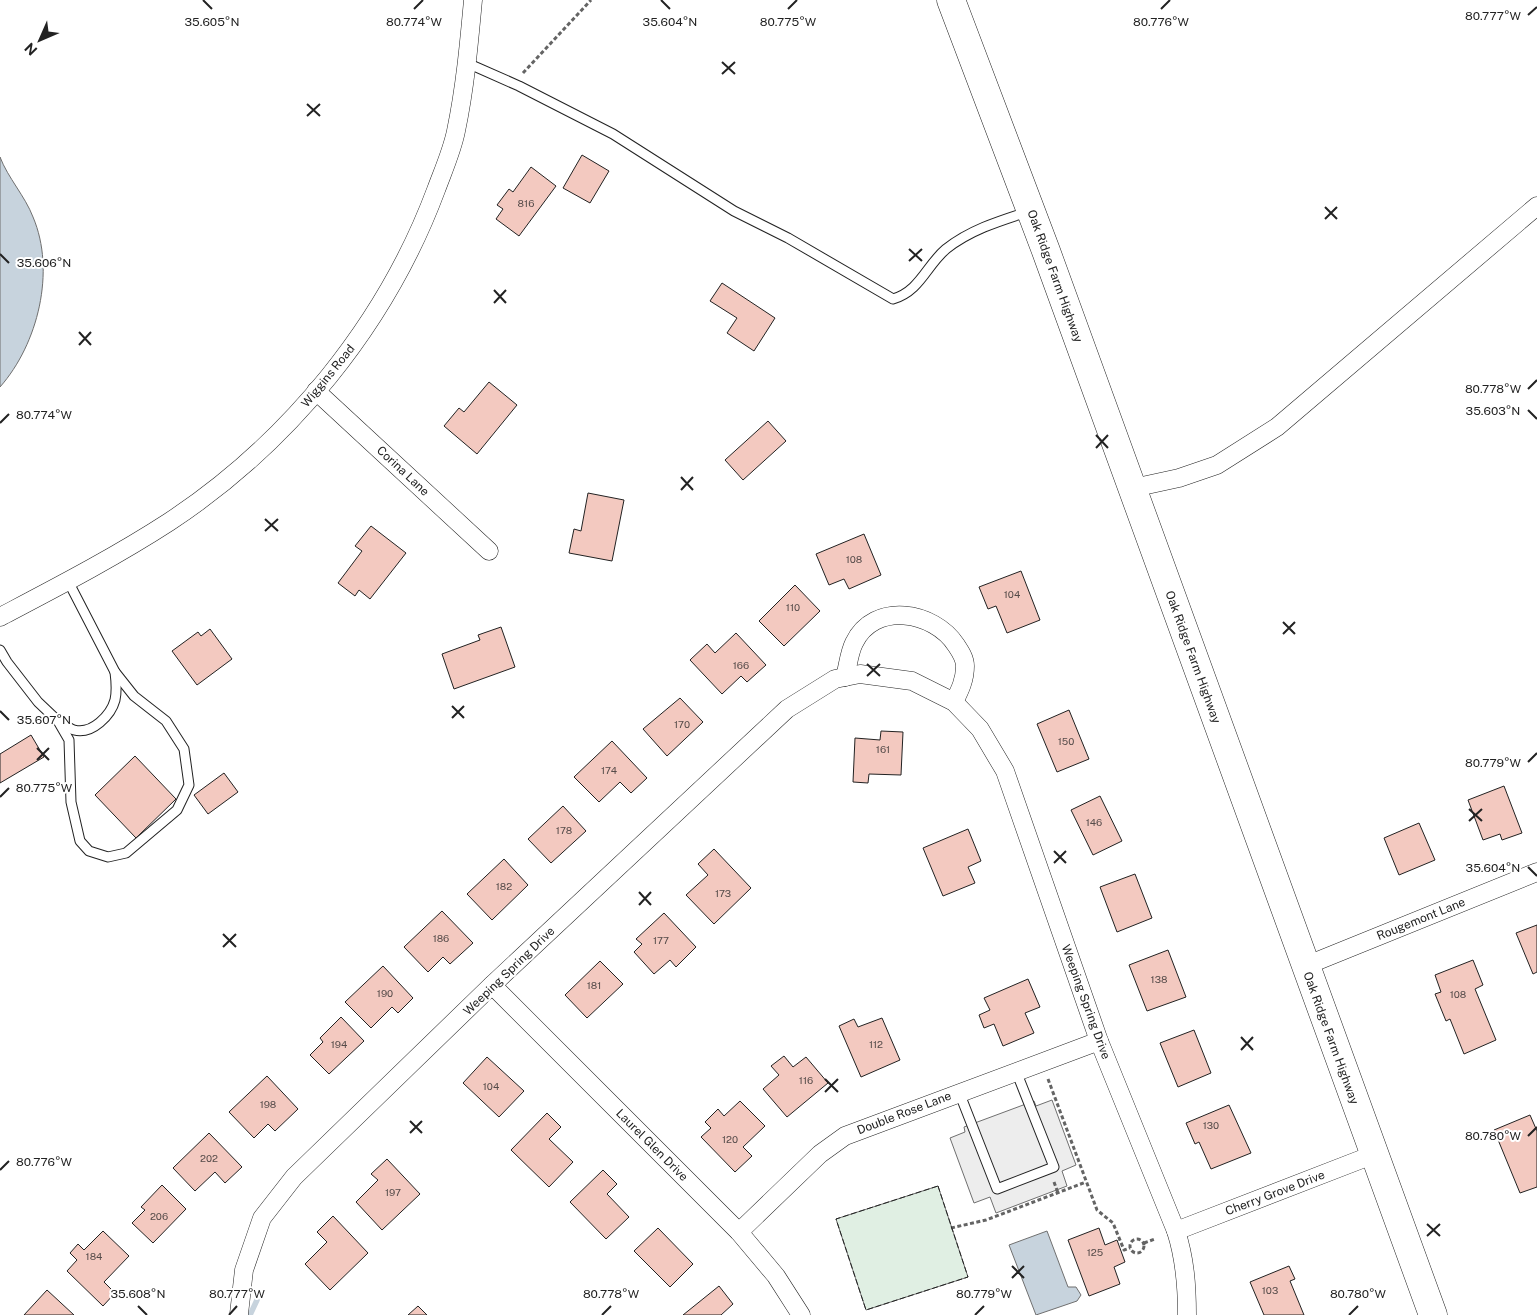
<svg xmlns="http://www.w3.org/2000/svg" width="1537" height="1315" font-family="'Public Sans',sans-serif">
	<style>
		.green { fill: #e0efe3; stroke: #6f6f6f }
		.parking { fill: #ededed; stroke: #6f6f6f }
		.water { fill: #c7d3dd; stroke: #6f6f6f }
		.lines { fill: none; stroke-linecap: round; stroke-linejoin: round }
		.stream { stroke: #c7d3dd; stroke-width: 5.5 }
		.building { fill: #f3c9c0; stroke: #222 }
		.service-casing { stroke: #222; stroke-width: 11 }
		.minor-casing { stroke: #222; stroke-width: 19 }
		.primary-casing { stroke: #222; stroke-width: 29 }
		.path { stroke: #646464; stroke-width: 3; stroke-dasharray: 4 2.5; stroke-linecap: butt }
		.service { stroke: #fff; stroke-width: 9 }
		.minor { stroke: #fff; stroke-width: 18 }
		.primary { stroke: #fff; stroke-width: 28 }
		.fence { stroke: #222; stroke-width: 1; stroke-dasharray: 6 2.5; stroke-linecap: butt }
		.ticks { fill: none; stroke: #222; stroke-width: 2 }
		.labels { text-anchor: middle; dominant-baseline: central; stroke-width: 4; stroke-linejoin: round; paint-order: stroke }
		.number-label { font-size: 10px; fill: #564c4a }
		.street-label { font-size: 12px; fill: #222; stroke: #fff }
		.ticks-label { font-size: 12px; text-anchor: middle; fill: #222; stroke: #fff; stroke-width: 4; stroke-linejoin: round; paint-order: stroke }
	</style>
	<rect width="100%" height="100%" fill="#fff"/>
	<path class="green" d="M 938,1186 L 968,1277 L 866,1310 L 836,1219 Z"/>
	<path class="parking" d="M 1052,1100 L 1076,1165 L 1062,1171 L 1067,1186 L 996,1213 L 990,1197 L 974,1203 L 950,1138 L 965,1132 L 964,1127 L 1034,1101 L 1036,1106 Z"/>
	<g class="water">
		<path d="M 0,157 C 8,178 25,196 33,217 C 56,271 38,344 0,387 Z"/>
		<path d="M 1047,1231 L 1068,1287 L 1076,1287 L 1081,1295 L 1077,1301 L 1036,1315 L 1009,1245 Z"/>
	</g>
	<g class="lines">
		<path class="stream" d="M 250,1315 L 257,1300"/>
	</g>
	<g class="building">
		<path d="M 582,155 L 609,171 L 590,203 L 563,188 Z"/>
		<path d="M 531,167 L 556,186 L 519,236 L 496,219 L 503,209 L 497,205 L 509,189 L 513,192 Z"/>
		<path d="M 722,283 L 775,318 L 754,351 L 727,333 L 737,318 L 710,301 Z"/>
		<path d="M 489,382 L 517,405 L 477,454 L 444,426 L 459,408 L 464,412 Z"/>
		<path d="M 768,421 L 786,441 L 743,480 L 725,460 Z"/>
		<path d="M 588,493 L 624,500 L 612,561 L 569,553 L 574,529 L 581,531 Z"/>
		<path d="M 371,526 L 406,553 L 370,599 L 359,590 L 355,596 L 338,583 L 362,551 L 355,546 Z"/>
		<path d="M 864,534 L 881,575 L 849,589 L 844,579 L 829,585 L 816,554 Z"/>
		<path d="M 1021,571 L 1040,620 L 1007,633 L 996,606 L 988,609 L 979,587 Z"/>
		<path d="M 795,585 L 820,611 L 784,646 L 759,621 Z"/>
		<path d="M 501,627 L 515,667 L 454,689 L 442,654 L 480,640 L 478,635 Z"/>
		<path d="M 210,629 L 232,659 L 197,685 L 172,651 L 198,632 L 201,636 Z"/>
		<path d="M 736,633 L 766,665 L 747,682 L 741,676 L 722,694 L 690,660 L 707,644 L 715,653 Z"/>
		<path d="M 680,698 L 703,722 L 667,756 L 643,729 Z"/>
		<path d="M 1069,710 L 1089,759 L 1057,772 L 1037,724 Z"/>
		<path d="M 881,731 L 903,732 L 901,775 L 869,774 L 868,783 L 853,782 L 855,738 L 880,740 Z"/>
		<path d="M 31,735 L 44,757 L 0,783 L 0,754 Z"/>
		<path d="M 612,741 L 647,778 L 631,793 L 620,782 L 599,802 L 574,777 Z"/>
		<path d="M 135,756 L 176,799 L 136,838 L 95,795 Z"/>
		<path d="M 224,773 L 238,792 L 208,814 L 194,795 Z"/>
		<path d="M 1504,786 L 1522,833 L 1502,840 L 1500,834 L 1483,840 L 1468,800 Z"/>
		<path d="M 1100,796 L 1122,841 L 1093,855 L 1071,810 Z"/>
		<path d="M 563,806 L 586,831 L 551,863 L 528,839 Z"/>
		<path d="M 1419,823 L 1435,860 L 1399,875 L 1384,838 Z"/>
		<path d="M 968,829 L 981,861 L 968,867 L 975,883 L 943,896 L 923,848 Z"/>
		<path d="M 714,849 L 751,888 L 714,924 L 686,895 L 708,875 L 698,864 Z"/>
		<path d="M 504,859 L 528,885 L 492,920 L 467,894 Z"/>
		<path d="M 1135,874 L 1152,918 L 1117,932 L 1100,887 Z"/>
		<path d="M 442,911 L 473,943 L 450,964 L 443,957 L 428,972 L 404,947 Z"/>
		<path d="M 664,913 L 696,947 L 676,967 L 670,960 L 654,974 L 634,952 L 642,944 L 636,939 Z"/>
		<path d="M 1537,925 L 1537,972 L 1533,974 L 1516,933 Z"/>
		<path d="M 1168,950 L 1186,997 L 1147,1011 L 1129,965 Z"/>
		<path d="M 1473,960 L 1483,985 L 1475,989 L 1496,1040 L 1464,1054 L 1450,1019 L 1446,1021 L 1435,994 L 1441,992 L 1435,975 Z"/>
		<path d="M 600,961 L 623,984 L 587,1018 L 565,995 Z"/>
		<path d="M 383,966 L 413,998 L 398,1013 L 392,1007 L 371,1028 L 345,1002 Z"/>
		<path d="M 1028,979 L 1040,1007 L 1025,1013 L 1034,1033 L 1003,1046 L 994,1024 L 984,1028 L 979,1015 L 990,1010 L 984,998 Z"/>
		<path d="M 341,1017 L 364,1041 L 329,1074 L 310,1055 L 323,1042 L 320,1038 Z"/>
		<path d="M 882,1018 L 900,1060 L 861,1077 L 839,1026 L 854,1019 L 858,1027 Z"/>
		<path d="M 1194,1030 L 1211,1073 L 1178,1087 L 1160,1043 Z"/>
		<path d="M 784,1056 L 793,1067 L 806,1057 L 828,1083 L 787,1117 L 763,1089 L 779,1075 L 771,1066 Z"/>
		<path d="M 487,1057 L 524,1091 L 499,1117 L 463,1083 Z"/>
		<path d="M 267,1076 L 298,1109 L 275,1131 L 268,1124 L 254,1138 L 229,1112 Z"/>
		<path d="M 740,1101 L 765,1126 L 743,1147 L 752,1156 L 735,1172 L 701,1137 L 711,1128 L 705,1122 L 718,1109 L 724,1116 Z"/>
		<path d="M 1229,1105 L 1251,1153 L 1211,1169 L 1199,1142 L 1195,1144 L 1186,1123 Z"/>
		<path d="M 547,1113 L 561,1127 L 549,1139 L 573,1162 L 549,1187 L 511,1150 Z"/>
		<path d="M 1530,1115 L 1537,1131 L 1537,1187 L 1520,1193 L 1494,1130 Z"/>
		<path d="M 209,1133 L 242,1167 L 225,1183 L 215,1172 L 195,1191 L 173,1168 Z"/>
		<path d="M 387,1159 L 420,1194 L 382,1230 L 356,1202 L 378,1180 L 371,1174 Z"/>
		<path d="M 603,1170 L 617,1184 L 607,1194 L 629,1217 L 606,1239 L 570,1202 Z"/>
		<path d="M 162,1185 L 186,1209 L 153,1243 L 132,1223 L 145,1210 L 141,1207 Z"/>
		<path d="M 333,1216 L 368,1253 L 330,1290 L 305,1264 L 327,1242 L 317,1232 Z"/>
		<path d="M 658,1228 L 693,1264 L 670,1287 L 634,1251 Z"/>
		<path d="M 1099,1228 L 1105,1245 L 1117,1240 L 1125,1262 L 1114,1267 L 1120,1284 L 1089,1296 L 1068,1240 Z"/>
		<path d="M 103,1231 L 129,1256 L 104,1282 L 115,1293 L 103,1306 L 67,1271 L 77,1260 L 70,1253 L 78,1244 L 84,1250 Z"/>
		<path d="M 1289,1266 L 1295,1279 L 1290,1281 L 1304,1315 L 1264,1315 L 1250,1282 Z"/>
		<path d="M 719,1286 L 733,1304 L 721,1315 L 683,1315 Z"/>
		<path d="M 47,1290 L 74,1315 L 24,1315 Z"/>
		<path d="M 418,1306 L 427,1315 L 408,1315 Z"/>
	</g>
	<g class="lines">
		<defs>
			<g id="service">
				<path d="M 467,63 L 519,86 L 613,134 L 734,211 L 788,238 L 893,299 C 920,291 926,266 946,249 C 970,230 999,221 1027,212"/>
				<path d="M 0,650 L 7,662 L 38,702 L 58,721 L 69,740 L 71,802 L 80,841 L 89,851 L 108,857 L 126,853 L 177,810 L 189,785 L 184,749 L 166,721 L 134,696 L 115,672 L 68,581"/>
				<path d="M 61,722 C 65,725 70,729 74,730 C 92,735 111,715 115,700 C 117,691 116,680 115,672"/>
				<path d="M 959,1092 L 997,1189 L 1054,1167 L 1016,1071"/>
			</g>
			<g id="minor">
				<path d="M 316,391 L 489,551"/>
				<path d="M 1133,488 L 1179,478 L 1217,465 L 1277,427 L 1537,206"/>
				<path d="M 0,617 C 57,587 115,557 169,522 C 289,443 386,324 436,190 C 443,171 452,151 456,131 C 465,88 469,44 473,0"/>
				<path d="M 845,677 C 848,666 849,653 854,643 C 874,601 934,611 956,645 C 960,651 965,658 965,666 C 965,680 960,690 954,702"/>
				<path d="M 1305,966 L 1537,872"/>
				<path d="M 492,985 L 739,1232 L 776,1276 L 801,1315"/>
				<path d="M 1176,1231 L 1375,1154"/>
				<path d="M 739,1232 L 820,1154 L 845,1136 L 1099,1041"/>
				<path d="M 239,1314 L 244,1270 L 262,1218 L 294,1177 L 492,985 L 787,709 L 835,679 L 860,674 L 912,681 L 954,702 L 980,729 L 1005,771 L 1099,1041 L 1176,1231 C 1185,1259 1187,1285 1187,1315"/>
			</g>
			<path id="primary" d="M 951,0 L 1046,251 L 1433,1315"/>
		</defs>
		<use href="#service" class="service-casing"/>
		<use href="#minor" class="minor-casing"/>
		<use href="#primary" class="primary-casing"/>
		<g class="path">
			<path d="M 523,73 L 591,0"/>
			<path d="M 1048,1079 L 1097,1210 L 1113,1223 L 1124,1250 L 1130,1248"/>
			<path d="M 1054,1182 L 1058,1193"/>
			<path d="M 951,1228 L 986,1220 L 1086,1182"/>
			<circle cx="1137" cy="1246" r="7"/>
			<path d="M 1144,1243 L 1155,1239"/>
		</g>
		<use href="#service" class="service"/>
		<use href="#minor" class="minor"/>
		<use href="#primary" class="primary"/>
		<path class="fence" d="M 938,1186 L 968,1277 L 866,1310 L 836,1219 Z"/>
	</g>
	<path class="ticks" d="M 203,0 L 212,9M 661,0 L 670,9M 414,9 L 423,0M 788,9 L 797,0M 1161,9 L 1170,0M 1528,15 L 1537,7M 722,62 L 735,74M 722,74 L 735,62M 307,104 L 320,116M 307,116 L 320,104M 1325,207 L 1337,219M 1325,219 L 1337,207M 909,249 L 922,261M 0,254 L 9,263M 909,261 L 922,249M 494,290 L 506,303M 494,303 L 506,290M 79,332 L 91,345M 79,345 L 91,332M 1528,389 L 1537,380M 1528,410 L 1537,419M 0,423 L 9,414M 1096,435 L 1108,448M 1096,448 L 1108,435M 681,477 L 693,490M 681,490 L 693,477M 265,519 L 278,531M 265,531 L 278,519M 1283,622 L 1295,634M 1283,634 L 1295,622M 867,664 L 880,676M 867,676 L 880,664M 452,706 L 464,718M 0,711 L 9,720M 452,718 L 464,706M 37,748 L 49,760M 37,760 L 49,748M 1528,762 L 1537,753M 0,797 L 9,788M 1469,809 L 1482,821M 1469,821 L 1482,809M 1054,851 L 1066,863M 1054,863 L 1066,851M 1528,867 L 1537,876M 639,892 L 651,905M 639,905 L 651,892M 223,934 L 236,947M 223,947 L 236,934M 1241,1037 L 1253,1050M 1241,1050 L 1253,1037M 825,1079 L 838,1092M 825,1092 L 838,1079M 410,1121 L 422,1133M 410,1133 L 422,1121M 1528,1136 L 1537,1127M 0,1170 L 9,1161M 1427,1224 L 1440,1236M 1427,1236 L 1440,1224M 1012,1266 L 1024,1278M 1012,1278 L 1024,1266M 138,1306 L 147,1315M 229,1315 L 237,1306M 602,1315 L 611,1306M 975,1315 L 984,1306M 1349,1315 L 1358,1306"/>
	<g class="labels">
		<g class="number-label">
			<text x="526" y="203">816</text>
			<text x="854" y="559">108</text>
			<text x="1012" y="594">104</text>
			<text x="793" y="607">110</text>
			<text x="741" y="665">166</text>
			<text x="682" y="724">170</text>
			<text x="1066" y="741">150</text>
			<text x="883" y="749">161</text>
			<text x="609" y="770">174</text>
			<text x="1094" y="822">146</text>
			<text x="564" y="830">178</text>
			<text x="504" y="886">182</text>
			<text x="723" y="893">173</text>
			<text x="441" y="938">186</text>
			<text x="661" y="940">177</text>
			<text x="1159" y="979">138</text>
			<text x="594" y="985">181</text>
			<text x="385" y="993">190</text>
			<text x="1458" y="994">108</text>
			<text x="339" y="1044">194</text>
			<text x="876" y="1044">112</text>
			<text x="806" y="1080">116</text>
			<text x="491" y="1086">104</text>
			<text x="268" y="1104">198</text>
			<text x="1211" y="1125">130</text>
			<text x="730" y="1139">120</text>
			<text x="209" y="1158">202</text>
			<text x="393" y="1192">197</text>
			<text x="159" y="1216">206</text>
			<text x="1095" y="1252">125</text>
			<text x="94" y="1256">184</text>
			<text x="1270" y="1290">103</text>
		</g>
		<g class="street-label">
			<text transform="translate(1055 276) rotate(70)">Oak Ridge Farm Highway</text>
			<text transform="translate(328 376) rotate(-51)">Wiggins Road</text>
			<text transform="translate(403 471) rotate(43)">Corina Lane</text>
			<text transform="translate(1193 657) rotate(70)">Oak Ridge Farm Highway</text>
			<text transform="translate(1421 919) rotate(-22)">Rougemont Lane</text>
			<text transform="translate(509 971) rotate(-44)">Weeping Spring Drive</text>
			<text transform="translate(1086 1002) rotate(70)">Weeping Spring Drive</text>
			<text transform="translate(1331 1038) rotate(70)">Oak Ridge Farm Highway</text>
			<text transform="translate(904 1113) rotate(-21)">Double Rose Lane</text>
			<text transform="translate(652 1145) rotate(45)">Laurel Glen Drive</text>
			<text transform="translate(1275 1193) rotate(-21)">Cherry Grove Drive</text>
		</g>
	</g>
	<g class="ticks-label">
		<text x="1493" y="20">80.777°W</text>
		<text x="212" y="26">35.605°N</text>
		<text x="414" y="26">80.774°W</text>
		<text x="670" y="26">35.604°N</text>
		<text x="788" y="26">80.775°W</text>
		<text x="1161" y="26">80.776°W</text>
		<text x="44" y="267">35.606°N</text>
		<text x="1493" y="393">80.778°W</text>
		<text x="1493" y="415">35.603°N</text>
		<text x="44" y="419">80.774°W</text>
		<text x="44" y="724">35.607°N</text>
		<text x="1493" y="767">80.779°W</text>
		<text x="44" y="792">80.775°W</text>
		<text x="1493" y="872">35.604°N</text>
		<text x="1493" y="1140">80.780°W</text>
		<text x="44" y="1166">80.776°W</text>
		<text x="138" y="1298">35.608°N</text>
		<text x="237" y="1298">80.777°W</text>
		<text x="611" y="1298">80.778°W</text>
		<text x="984" y="1298">80.779°W</text>
		<text x="1358" y="1298">80.780°W</text>
	</g>
	<g transform="translate(40 40) rotate(225)" stroke="#ffffff" stroke-width="4" paint-order="stroke">
	<path d="M0-4L9 19L0 12L-9 19Z" fill="#222222"/>
	<text y="-8" font-size="14" font-weight="bold" text-anchor="middle" fill="#222222">N</text>
	</g>
</svg>
